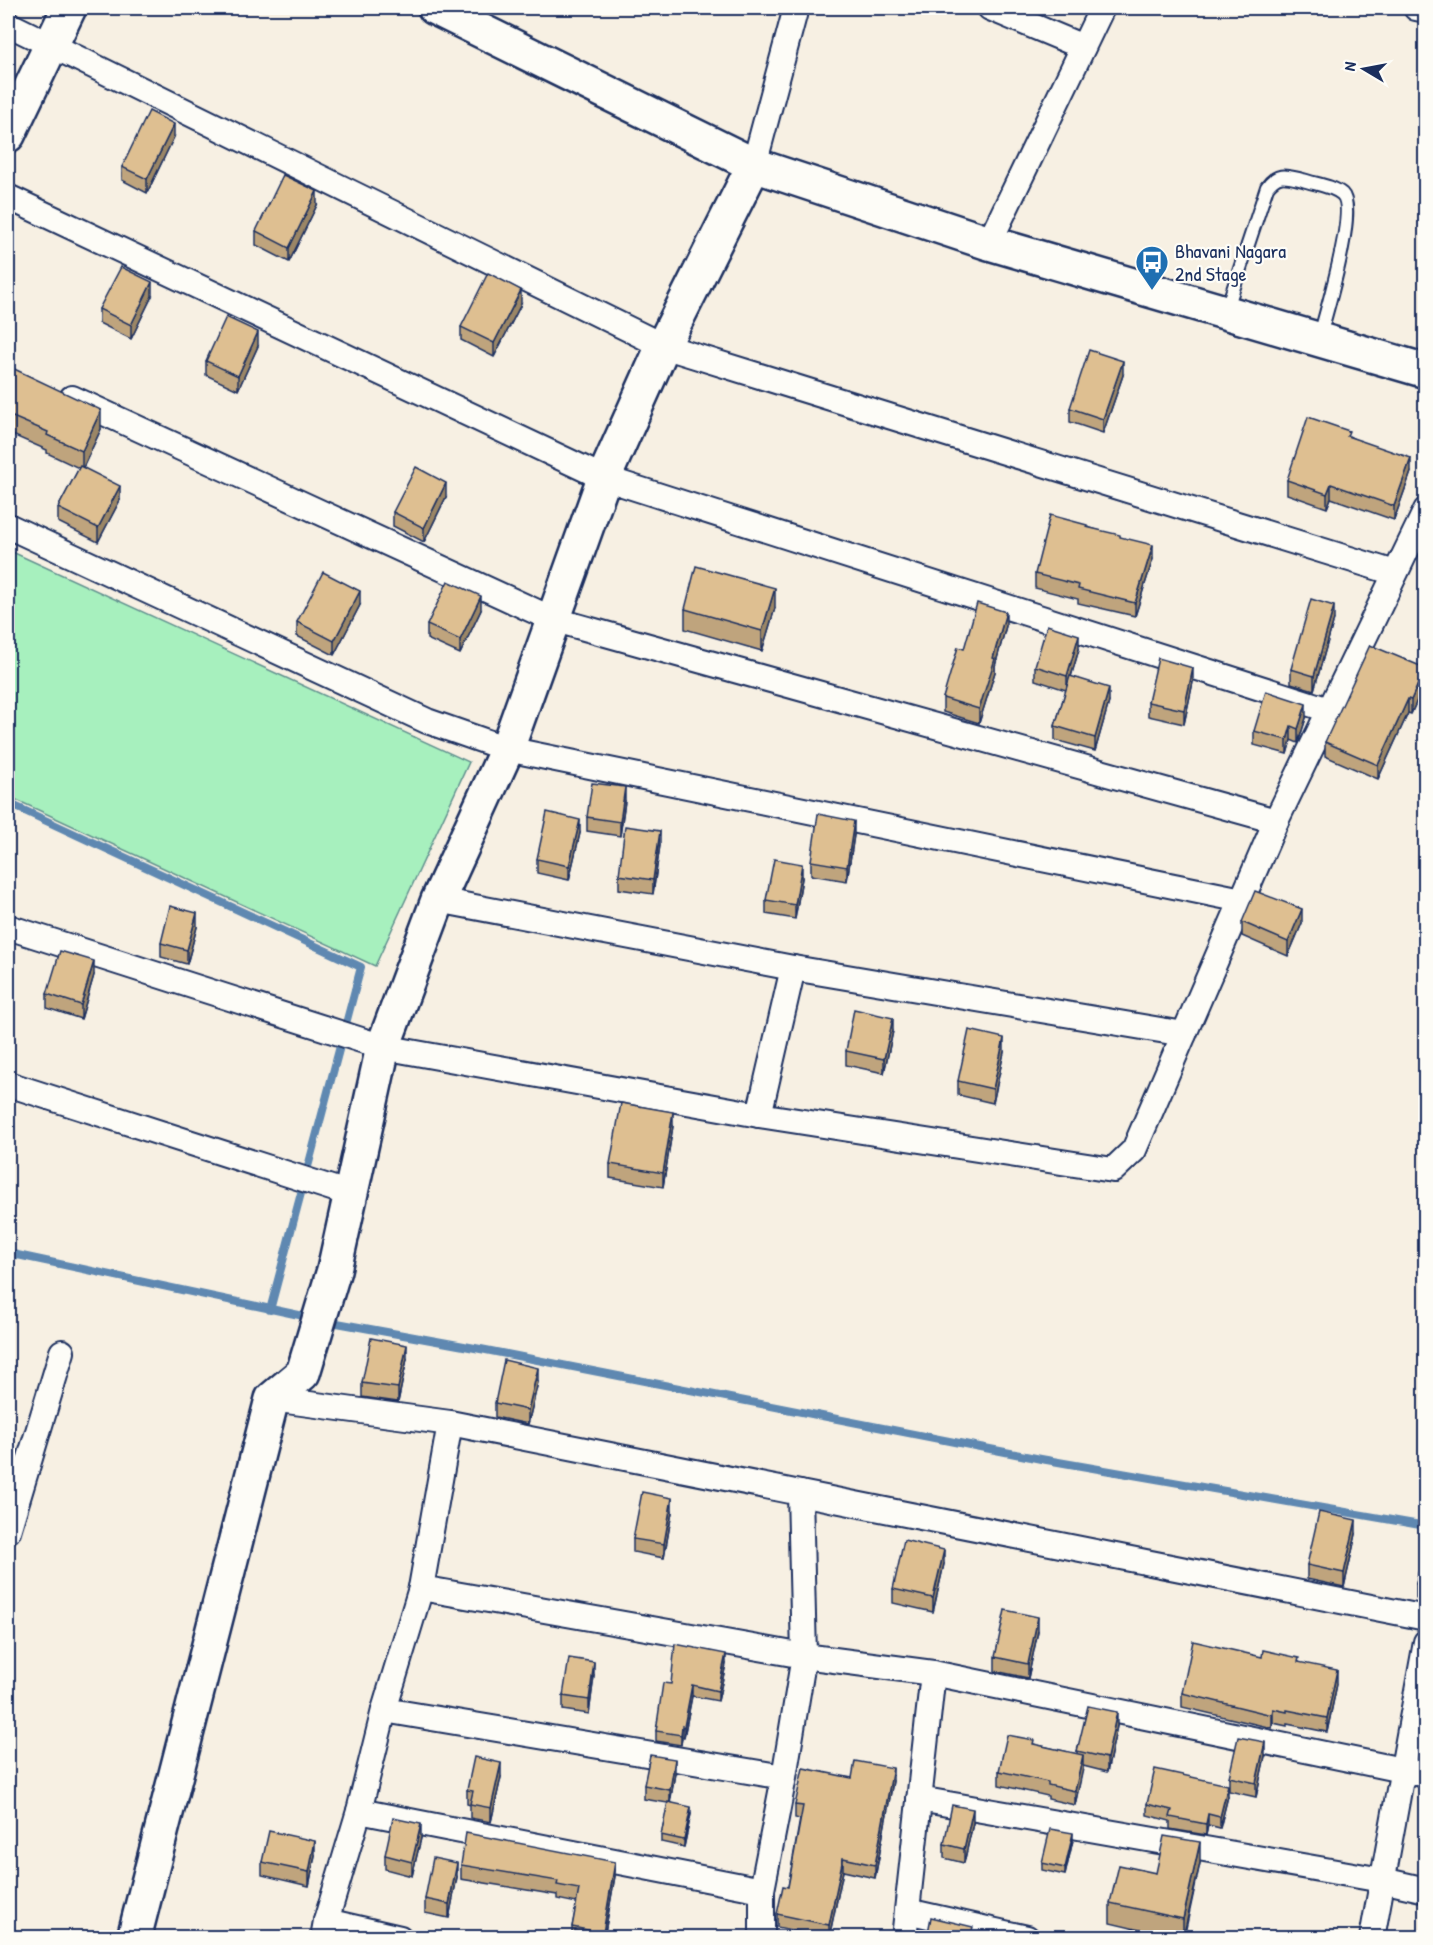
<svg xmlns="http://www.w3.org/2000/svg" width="1433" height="1945" font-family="'Patrick Hand',sans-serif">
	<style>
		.green { fill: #a7f0be; stroke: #61908e; stroke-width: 1.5 }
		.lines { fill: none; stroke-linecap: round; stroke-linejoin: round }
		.stream { stroke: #5e88b1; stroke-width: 8 }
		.lane-casing { stroke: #1b2f5e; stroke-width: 16 }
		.street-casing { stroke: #1b2f5e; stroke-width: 28 }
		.secondary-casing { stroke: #1b2f5e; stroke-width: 38 }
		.lane { stroke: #fdfcf7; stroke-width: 12 }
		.street { stroke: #fdfcf7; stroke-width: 24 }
		.secondary { stroke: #fdfcf7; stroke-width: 33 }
		.wall { fill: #bfa47d; stroke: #1b2f5e; stroke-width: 1.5 }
		.shaded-wall { fill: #9b8666; stroke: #1b2f5e; stroke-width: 1.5 }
		.building { fill: #debf91; stroke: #1b2f5e; stroke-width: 1.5 }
		.labels { text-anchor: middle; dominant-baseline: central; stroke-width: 4.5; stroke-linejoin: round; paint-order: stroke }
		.poi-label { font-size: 20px; fill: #1b2f5e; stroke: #fdfcf7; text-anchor: start }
	</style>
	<rect width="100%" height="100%" fill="#f7f0e3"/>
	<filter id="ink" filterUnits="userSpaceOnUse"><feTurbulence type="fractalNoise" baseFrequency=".0167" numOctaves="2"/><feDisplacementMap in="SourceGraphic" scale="12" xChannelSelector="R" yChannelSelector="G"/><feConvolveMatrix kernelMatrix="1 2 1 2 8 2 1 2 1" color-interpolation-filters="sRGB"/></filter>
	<g filter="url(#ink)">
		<path class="green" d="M 8,550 L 469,762 L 375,966 L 8,796 Z"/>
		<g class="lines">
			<g class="stream">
				<path d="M 8,803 L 361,967 L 270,1310"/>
				<path d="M 8,1253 L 313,1318"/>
				<path d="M 326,1321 L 486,1350 L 1041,1459 L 1426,1526"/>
			</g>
			<defs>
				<path id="lane" d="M 1226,311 L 1267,187 C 1278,172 1286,176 1303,180 C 1315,184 1333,186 1342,194 C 1358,209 1325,316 1319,339"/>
				<g id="street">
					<path d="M 990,8 L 1083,47"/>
					<path d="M 1416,8 L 1426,10"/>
					<path d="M 8,24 L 663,346 L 1395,573"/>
					<path d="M 754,165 L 796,8"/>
					<path d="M 8,197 L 604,478 L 1329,710"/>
					<path d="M 989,243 L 1102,8"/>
					<path d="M 72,398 L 552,619 L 1276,821"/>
					<path d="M 8,526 L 427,721 L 507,749 L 1242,900"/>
					<path d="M 438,900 L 793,968 L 1184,1034"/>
					<path d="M 8,927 L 383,1047 L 759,1115 L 1113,1170 L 1134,1150 L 1276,821 L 1426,510"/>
					<path d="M 8,1084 L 350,1194"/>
					<path d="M 759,1115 L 793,968"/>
					<path d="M 272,1399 L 450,1423 L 1426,1618"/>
					<path d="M 8,1531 L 62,1352"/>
					<path d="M 421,1588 L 804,1656 L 933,1673 L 1426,1775"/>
					<path d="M 384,1710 L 784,1777"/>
					<path d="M 919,1799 L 1382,1880 L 1426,1890"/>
					<path d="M 359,1811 L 762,1890"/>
					<path d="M 907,1911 L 1027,1938"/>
					<path d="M 326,1921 L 400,1938"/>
					<path d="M 323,1938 L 326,1921 L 359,1811 L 384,1710 L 421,1588 L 450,1423"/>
					<path d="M 762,1938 L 762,1890 L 784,1777 L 804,1656 L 800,1493"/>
					<path d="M 904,1938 L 933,1673"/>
					<path d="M 1372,1938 L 1426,1642"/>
				</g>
				<g id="secondary">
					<path d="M 435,8 L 754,165 L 989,243 L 1426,371"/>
					<path d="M 8,135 L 69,8"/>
					<path d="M 134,1938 L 272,1399 L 303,1373 L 334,1270 L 383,1047 L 438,900 L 507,749 L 604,478 L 663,346 L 754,165"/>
				</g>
			</defs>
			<use href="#lane" class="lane-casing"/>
			<use href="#street" class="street-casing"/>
			<use href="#secondary" class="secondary-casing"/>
			<use href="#lane" class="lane"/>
			<use href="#street" class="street"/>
			<use href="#secondary" class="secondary"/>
		</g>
		<g class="wall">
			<path d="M 174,137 L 147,193 L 122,180 L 122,167 Z"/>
			<path d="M 317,205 L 289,262 L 256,245 L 256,231 Z"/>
			<path d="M 152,296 L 131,339 L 99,323 L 99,309 Z"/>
			<path d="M 521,304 L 494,357 L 461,340 L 461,327 Z"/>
			<path d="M 258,346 L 238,390 L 206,375 L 206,361 Z"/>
			<path d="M 8,366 L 101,429 L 83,467 L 120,500 L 98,542 L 58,522 L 58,508 L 79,468 L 47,453 L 47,450 L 8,433 Z"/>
			<path d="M 1123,375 L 1103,433 L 1070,422 L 1070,408 Z"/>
			<path d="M 1349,436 L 1411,472 L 1394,520 L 1331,498 L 1327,508 L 1287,494 L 1287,480 Z"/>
			<path d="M 446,497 L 424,542 L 393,526 L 393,512 Z"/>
			<path d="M 1087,527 L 1120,537 L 1153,559 L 1135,616 L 1078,603 L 1078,599 L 1035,588 L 1035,574 Z"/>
			<path d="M 360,605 L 334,655 L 297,636 L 297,622 Z"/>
			<path d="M 775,608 L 762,651 L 685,629 L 685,609 Z"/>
			<path d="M 481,610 L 460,654 L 427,639 L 427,625 Z"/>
			<path d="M 1334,619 L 1314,690 L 1291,683 L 1291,669 Z"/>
			<path d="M 1006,626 L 995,666 L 995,672 L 979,723 L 943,712 L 943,698 L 964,649 Z"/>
			<path d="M 1079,649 L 1071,677 L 1109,702 L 1095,751 L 1055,740 L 1055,726 L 1066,690 L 1035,680 L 1035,666 Z"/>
			<path d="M 1193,682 L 1184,724 L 1148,716 L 1148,702 Z"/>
			<path d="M 1425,682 L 1411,714 L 1408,713 L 1378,779 L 1325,756 L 1325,742 Z"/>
			<path d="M 1306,718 L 1298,743 L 1291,740 L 1287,754 L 1254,745 L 1254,731 Z"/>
			<path d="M 625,801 L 620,836 L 587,831 L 587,817 Z"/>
			<path d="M 580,833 L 569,880 L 537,873 L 537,859 Z"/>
			<path d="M 854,835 L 847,881 L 811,875 L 811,861 Z"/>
			<path d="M 660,845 L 653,894 L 619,889 L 619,875 Z"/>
			<path d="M 802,878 L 795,919 L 766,914 L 766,900 Z"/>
			<path d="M 1242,922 L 1302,923 L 1288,956 L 1242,936 Z"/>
			<path d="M 197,927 L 187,964 L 161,957 L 161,943 Z"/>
			<path d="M 94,975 L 81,1019 L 47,1008 L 47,994 Z"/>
			<path d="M 893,1031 L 884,1073 L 846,1065 L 846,1051 Z"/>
			<path d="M 1004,1052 L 993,1103 L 958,1095 L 958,1081 Z"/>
			<path d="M 673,1126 L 663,1187 L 610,1178 L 610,1164 Z"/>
			<path d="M 407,1359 L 398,1402 L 362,1397 L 362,1383 Z"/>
			<path d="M 538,1382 L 528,1424 L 495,1417 L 495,1403 Z"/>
			<path d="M 672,1512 L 664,1558 L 633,1552 L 633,1539 Z"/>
			<path d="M 1356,1534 L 1344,1587 L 1307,1579 L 1307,1565 Z"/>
			<path d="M 1425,1541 L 1425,1600 L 1416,1598 L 1416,1584 Z"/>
			<path d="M 944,1564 L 933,1612 L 893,1603 L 893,1589 Z"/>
			<path d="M 1038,1631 L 1028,1678 L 995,1671 L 995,1657 Z"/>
			<path d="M 1262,1657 L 1299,1662 L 1337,1684 L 1327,1732 L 1287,1724 L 1287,1726 L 1273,1723 L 1272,1728 L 1182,1707 L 1182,1693 Z"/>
			<path d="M 726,1664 L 718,1701 L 692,1696 L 684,1737 L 682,1737 L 681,1745 L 656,1741 L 656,1731 L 671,1684 Z"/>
			<path d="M 594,1676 L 589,1714 L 563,1710 L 563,1696 Z"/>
			<path d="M 1117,1726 L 1107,1772 L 1083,1766 L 1075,1805 L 1048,1799 L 1048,1796 L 999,1785 L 999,1771 L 1034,1744 L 1077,1754 L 1077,1751 Z"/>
			<path d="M 1265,1756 L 1256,1797 L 1229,1791 L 1229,1777 Z"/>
			<path d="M 675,1773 L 670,1802 L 691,1814 L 684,1847 L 661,1842 L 661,1835 L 668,1803 L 644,1799 L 644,1785 Z"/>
			<path d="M 501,1777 L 491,1822 L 470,1818 L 470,1805 L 467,1804 L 467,1790 Z"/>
			<path d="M 852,1778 L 893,1781 L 875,1878 L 843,1871 L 829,1938 L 777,1927 L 777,1914 L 788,1887 L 800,1819 L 795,1818 L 795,1805 Z"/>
			<path d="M 1228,1796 L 1220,1828 L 1208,1825 L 1206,1835 L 1170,1829 L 1170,1821 L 1147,1815 L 1147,1804 Z"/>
			<path d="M 973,1823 L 964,1863 L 944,1858 L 944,1844 Z"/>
			<path d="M 421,1838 L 412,1876 L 385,1869 L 385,1855 Z"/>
			<path d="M 1073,1840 L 1065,1875 L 1042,1870 L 1042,1863 Z"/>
			<path d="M 315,1855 L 309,1886 L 262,1875 L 262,1862 Z"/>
			<path d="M 1200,1863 L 1184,1938 L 1174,1938 L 1110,1923 L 1110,1903 L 1156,1873 Z"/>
			<path d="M 461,1865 L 615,1876 L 604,1938 L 572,1938 L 572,1927 L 577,1903 L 557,1899 L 557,1895 L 461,1879 Z"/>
			<path d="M 457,1877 L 449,1918 L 425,1913 L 425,1899 Z"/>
		</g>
		<g class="shaded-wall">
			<path d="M 174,124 L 174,137 L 147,193 L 147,179 Z"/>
			<path d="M 317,191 L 317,205 L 289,262 L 289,248 Z"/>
			<path d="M 12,215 L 12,229 L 8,239 L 8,225 Z"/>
			<path d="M 152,282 L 152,296 L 131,339 L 131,325 Z"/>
			<path d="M 521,290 L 521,304 L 494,357 L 494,343 Z"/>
			<path d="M 258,332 L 258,346 L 238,390 L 238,376 Z"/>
			<path d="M 1123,361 L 1123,375 L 1103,433 L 1103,419 Z"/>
			<path d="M 101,410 L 101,429 L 82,470 L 82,451 Z"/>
			<path d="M 1411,458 L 1411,472 L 1394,520 L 1394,506 Z"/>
			<path d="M 446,483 L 446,497 L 424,542 L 424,528 Z"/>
			<path d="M 1331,484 L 1331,498 L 1327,508 L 1327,494 Z"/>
			<path d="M 120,486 L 120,500 L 98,542 L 98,528 Z"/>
			<path d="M 1153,545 L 1153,559 L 1135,616 L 1135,603 Z"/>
			<path d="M 775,588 L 775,608 L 762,651 L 762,631 Z"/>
			<path d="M 360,591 L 360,605 L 334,655 L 334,641 Z"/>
			<path d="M 481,596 L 481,610 L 460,654 L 460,640 Z"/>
			<path d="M 1334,606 L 1334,619 L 1314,690 L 1314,676 Z"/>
			<path d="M 1006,612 L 1006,626 L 995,666 L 995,672 L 979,723 L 979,709 Z"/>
			<path d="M 1079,635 L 1079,649 L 1067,690 L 1067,676 Z"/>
			<path d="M 1193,668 L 1193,682 L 1184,724 L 1184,710 Z"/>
			<path d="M 1425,668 L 1425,682 L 1411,714 L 1411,700 Z"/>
			<path d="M 1109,688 L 1109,702 L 1095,751 L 1095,738 Z"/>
			<path d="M 1408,699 L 1408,713 L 1378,779 L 1378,765 Z"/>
			<path d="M 1306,704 L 1306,718 L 1298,743 L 1298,729 Z"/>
			<path d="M 1291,726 L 1291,740 L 1287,754 L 1287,740 Z"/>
			<path d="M 625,787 L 625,801 L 620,836 L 620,822 Z"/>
			<path d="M 580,820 L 580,833 L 569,880 L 569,866 Z"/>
			<path d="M 854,821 L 854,835 L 847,881 L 847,867 Z"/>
			<path d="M 660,831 L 660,845 L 653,894 L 653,880 Z"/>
			<path d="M 802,864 L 802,878 L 795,919 L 795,905 Z"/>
			<path d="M 1302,909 L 1302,923 L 1288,956 L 1288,942 Z"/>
			<path d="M 197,913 L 197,927 L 187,964 L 187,950 Z"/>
			<path d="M 94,961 L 94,975 L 81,1019 L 81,1005 Z"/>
			<path d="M 893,1018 L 893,1031 L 884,1073 L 884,1059 Z"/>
			<path d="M 1004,1038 L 1004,1052 L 993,1103 L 993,1089 Z"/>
			<path d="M 673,1112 L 673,1126 L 663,1187 L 663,1173 Z"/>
			<path d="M 407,1345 L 407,1359 L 398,1402 L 398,1388 Z"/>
			<path d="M 538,1368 L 538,1382 L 528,1424 L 528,1410 Z"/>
			<path d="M 672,1498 L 672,1512 L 664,1558 L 664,1544 Z"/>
			<path d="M 1356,1520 L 1356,1534 L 1344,1587 L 1344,1573 Z"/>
			<path d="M 944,1550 L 944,1564 L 933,1612 L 933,1598 Z"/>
			<path d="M 1038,1617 L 1038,1631 L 1028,1678 L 1028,1664 Z"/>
			<path d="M 726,1654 L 726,1664 L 718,1701 L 718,1691 Z"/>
			<path d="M 594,1662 L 594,1676 L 589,1714 L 589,1700 Z"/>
			<path d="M 1337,1670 L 1337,1684 L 1327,1732 L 1327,1718 Z"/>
			<path d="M 692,1685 L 692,1696 L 684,1737 L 684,1727 Z"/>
			<path d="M 1273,1709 L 1273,1723 L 1272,1728 L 1272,1715 Z"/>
			<path d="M 1117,1712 L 1117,1726 L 1107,1772 L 1107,1758 Z"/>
			<path d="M 682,1726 L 682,1737 L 681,1745 L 681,1735 Z"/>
			<path d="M 1265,1742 L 1265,1756 L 1256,1797 L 1256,1783 Z"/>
			<path d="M 1083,1755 L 1083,1769 L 1075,1805 L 1075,1791 Z"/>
			<path d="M 675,1759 L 675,1773 L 670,1804 L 670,1790 Z"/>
			<path d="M 501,1763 L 501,1777 L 491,1822 L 491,1808 Z"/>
			<path d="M 893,1768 L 893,1781 L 875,1878 L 875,1865 Z"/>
			<path d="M 1228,1785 L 1228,1796 L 1220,1828 L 1220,1817 Z"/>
			<path d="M 691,1807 L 691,1814 L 684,1847 L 684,1840 Z"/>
			<path d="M 973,1809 L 973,1823 L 964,1863 L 964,1849 Z"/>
			<path d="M 1208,1814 L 1208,1825 L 1206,1835 L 1206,1824 Z"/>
			<path d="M 421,1824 L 421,1838 L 412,1876 L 412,1862 Z"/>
			<path d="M 1073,1833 L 1073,1840 L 1065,1875 L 1065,1868 Z"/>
			<path d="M 315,1841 L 315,1855 L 309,1886 L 309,1872 Z"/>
			<path d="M 1200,1842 L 1200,1863 L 1183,1938 L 1183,1919 Z"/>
			<path d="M 843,1858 L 843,1871 L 829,1938 L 829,1925 Z"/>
			<path d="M 615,1862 L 615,1876 L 604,1938 L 603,1938 L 603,1933 Z"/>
			<path d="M 457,1863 L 457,1877 L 449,1918 L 449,1904 Z"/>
		</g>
		<g class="building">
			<path d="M 149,111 L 174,124 L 147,179 L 122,167 Z"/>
			<path d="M 283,175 L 317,191 L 289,248 L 256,231 Z"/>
			<path d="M 8,212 L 12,215 L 8,225 Z"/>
			<path d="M 121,267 L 152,282 L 131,325 L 99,309 Z"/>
			<path d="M 488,273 L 521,290 L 494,343 L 461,327 Z"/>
			<path d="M 226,317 L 258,332 L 238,376 L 206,361 Z"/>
			<path d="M 1089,350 L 1123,361 L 1103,419 L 1070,408 Z"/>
			<path d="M 8,366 L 101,410 L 82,451 L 47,435 L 48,432 L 8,415 Z"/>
			<path d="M 1308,417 L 1349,431 L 1347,436 L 1411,458 L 1394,506 L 1331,484 L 1327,494 L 1287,480 Z"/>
			<path d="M 80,466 L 120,486 L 98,528 L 58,508 Z"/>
			<path d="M 416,467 L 446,483 L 424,528 L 393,512 Z"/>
			<path d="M 1050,515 L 1087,525 L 1086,527 L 1120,535 L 1120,537 L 1153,545 L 1135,603 L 1078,589 L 1079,585 L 1035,574 Z"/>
			<path d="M 696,566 L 775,588 L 762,631 L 685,609 Z"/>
			<path d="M 323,572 L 360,591 L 334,641 L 297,622 Z"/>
			<path d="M 448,581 L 481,596 L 460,640 L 427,625 Z"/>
			<path d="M 1311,599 L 1334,606 L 1314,676 L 1291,669 Z"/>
			<path d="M 977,603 L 1006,612 L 993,658 L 995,659 L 979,709 L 943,698 L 958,647 L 964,649 Z"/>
			<path d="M 1047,625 L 1079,635 L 1067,676 L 1035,666 Z"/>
			<path d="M 1370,645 L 1425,668 L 1411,700 L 1408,699 L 1378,765 L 1325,742 Z"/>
			<path d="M 1158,658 L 1193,668 L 1184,710 L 1148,702 Z"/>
			<path d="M 1070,676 L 1109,688 L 1095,738 L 1055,726 Z"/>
			<path d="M 1266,691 L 1306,704 L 1298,729 L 1291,726 L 1287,740 L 1254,731 Z"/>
			<path d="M 592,783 L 625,787 L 620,822 L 587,817 Z"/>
			<path d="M 547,812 L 580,820 L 569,866 L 537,859 Z"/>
			<path d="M 818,814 L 854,821 L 847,867 L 811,861 Z"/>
			<path d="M 625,826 L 660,831 L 653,880 L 619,875 Z"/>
			<path d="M 774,859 L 802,864 L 795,905 L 766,900 Z"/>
			<path d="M 1255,891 L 1302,909 L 1288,942 L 1242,922 Z"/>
			<path d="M 170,906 L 197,913 L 187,950 L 161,943 Z"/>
			<path d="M 60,951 L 94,961 L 81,1005 L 47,994 Z"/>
			<path d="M 854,1009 L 893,1018 L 884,1059 L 846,1051 Z"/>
			<path d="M 969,1030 L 1004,1038 L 993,1089 L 958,1081 Z"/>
			<path d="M 621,1103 L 673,1112 L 663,1173 L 610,1164 Z"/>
			<path d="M 371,1338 L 407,1345 L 398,1388 L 362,1383 Z"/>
			<path d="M 504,1360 L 538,1368 L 528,1410 L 495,1403 Z"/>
			<path d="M 642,1492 L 672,1498 L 664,1544 L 633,1539 Z"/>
			<path d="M 1319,1512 L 1356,1520 L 1344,1573 L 1307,1565 Z"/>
			<path d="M 904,1540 L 944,1550 L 933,1598 L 893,1589 Z"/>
			<path d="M 1425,1541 L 1425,1586 L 1416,1584 Z"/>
			<path d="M 1005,1610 L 1038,1617 L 1028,1664 L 995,1657 Z"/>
			<path d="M 1193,1641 L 1262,1657 L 1263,1650 L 1299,1658 L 1298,1662 L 1337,1670 L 1327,1718 L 1287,1710 L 1287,1712 L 1273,1709 L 1272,1715 L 1182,1693 Z"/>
			<path d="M 675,1644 L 726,1654 L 718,1691 L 692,1685 L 684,1727 L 682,1726 L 681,1735 L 656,1731 L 663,1683 L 671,1684 Z"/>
			<path d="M 569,1658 L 594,1662 L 589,1700 L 563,1696 Z"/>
			<path d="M 1088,1706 L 1117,1712 L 1107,1758 L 1077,1751 Z"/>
			<path d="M 1007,1735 L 1034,1740 L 1033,1744 L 1083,1755 L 1075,1791 L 1048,1785 L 1048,1782 L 999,1771 Z"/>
			<path d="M 1238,1737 L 1265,1742 L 1256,1783 L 1229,1777 Z"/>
			<path d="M 650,1755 L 675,1759 L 670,1790 L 644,1785 Z"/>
			<path d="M 474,1757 L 501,1763 L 491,1808 L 470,1804 L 473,1791 L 467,1790 Z"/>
			<path d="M 855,1761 L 893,1768 L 875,1865 L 843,1858 L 829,1925 L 777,1914 L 783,1886 L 788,1887 L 803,1806 L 795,1805 L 803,1768 L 852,1778 Z"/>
			<path d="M 1155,1769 L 1228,1785 L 1220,1817 L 1208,1814 L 1206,1824 L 1170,1817 L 1172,1810 L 1147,1804 Z"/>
			<path d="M 668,1802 L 691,1807 L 684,1840 L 661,1835 Z"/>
			<path d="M 952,1805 L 973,1809 L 964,1849 L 944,1844 Z"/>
			<path d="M 393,1818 L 421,1824 L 412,1862 L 385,1855 Z"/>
			<path d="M 1050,1829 L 1073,1833 L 1065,1868 L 1042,1863 Z"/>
			<path d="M 269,1831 L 315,1841 L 309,1872 L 262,1862 Z"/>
			<path d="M 466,1833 L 615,1862 L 603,1933 L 572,1927 L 579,1889 L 557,1885 L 558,1881 L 461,1865 Z"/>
			<path d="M 1164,1836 L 1200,1842 L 1183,1919 L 1110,1903 L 1119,1865 L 1156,1873 Z"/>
			<path d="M 433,1858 L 457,1863 L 449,1904 L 425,1899 Z"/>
			<path d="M 931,1917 L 973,1927 L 970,1938 L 927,1938 Z"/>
		</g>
	</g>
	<defs>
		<symbol id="bus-pin" viewBox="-11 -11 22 30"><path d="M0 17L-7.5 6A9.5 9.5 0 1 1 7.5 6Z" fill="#1f6fb2" stroke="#fdfcf7"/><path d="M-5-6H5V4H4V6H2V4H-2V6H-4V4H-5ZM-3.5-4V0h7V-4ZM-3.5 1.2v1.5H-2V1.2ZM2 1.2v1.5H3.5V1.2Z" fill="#fff"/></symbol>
	</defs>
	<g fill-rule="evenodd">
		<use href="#bus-pin" x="1133" y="243" width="38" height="52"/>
	</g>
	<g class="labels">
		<g class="poi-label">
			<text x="1175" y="250">Bhavani Nagara<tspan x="1175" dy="23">2nd Stage</tspan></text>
		</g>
	</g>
	<rect width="1433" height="1945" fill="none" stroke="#fdfcf7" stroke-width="30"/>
	<rect x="15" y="15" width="1403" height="1915" fill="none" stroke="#1b2f5e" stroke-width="2" filter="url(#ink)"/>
	<g transform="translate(1364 69) rotate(280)" stroke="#fdfcf7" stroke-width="4.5" paint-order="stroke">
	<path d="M0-4.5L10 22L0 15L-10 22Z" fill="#1b2f5e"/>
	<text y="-9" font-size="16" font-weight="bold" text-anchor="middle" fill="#1b2f5e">N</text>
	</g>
</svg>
